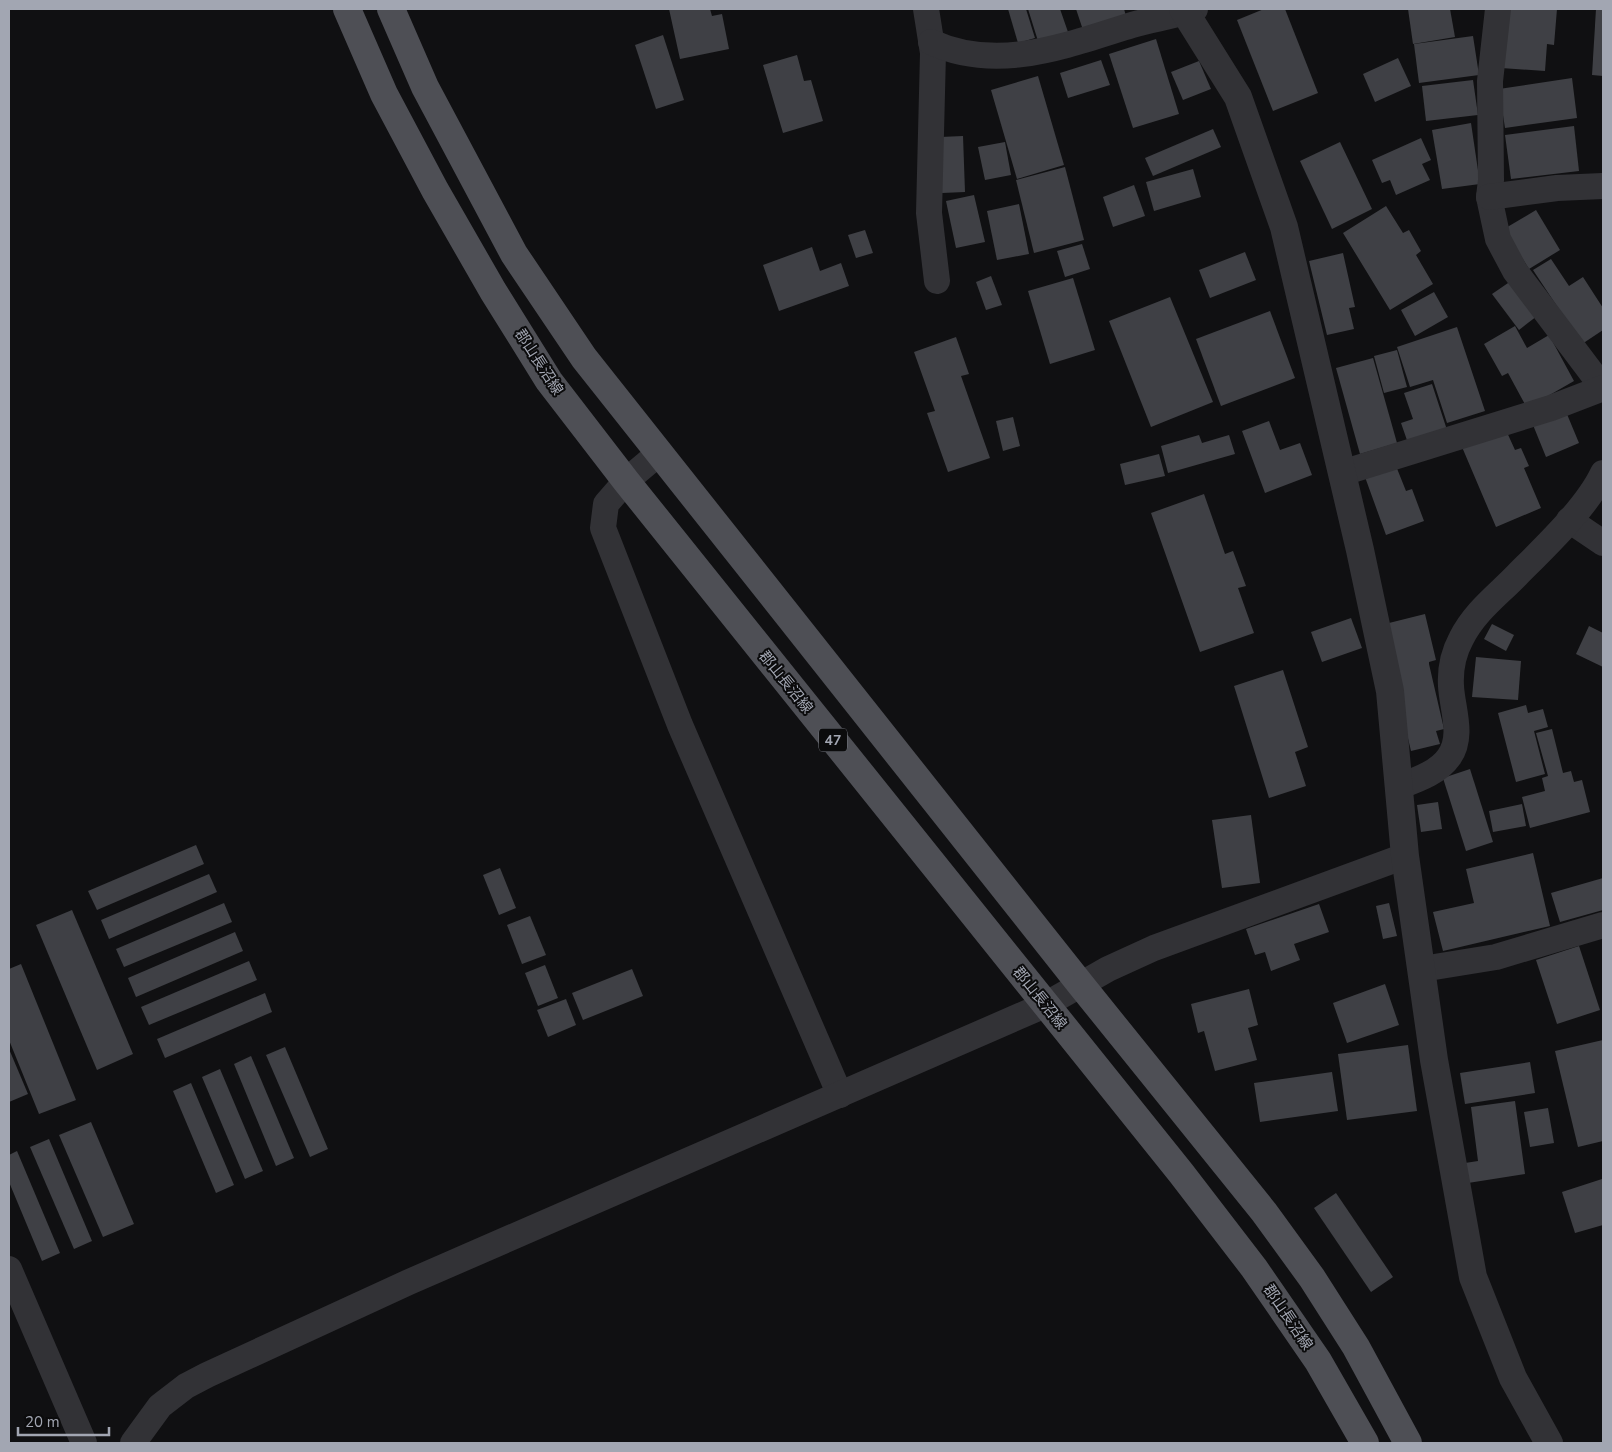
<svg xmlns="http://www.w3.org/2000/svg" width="1612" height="1452" font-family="'Nunito Sans','Noto Sans JP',sans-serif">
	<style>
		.building { fill: #3f4045 }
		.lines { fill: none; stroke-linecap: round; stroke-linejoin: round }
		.minor { stroke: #323236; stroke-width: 26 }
		.tertiary { stroke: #323236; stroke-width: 28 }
		.primary { stroke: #4e4f55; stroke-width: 28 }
		.labels { text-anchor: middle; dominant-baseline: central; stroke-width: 4; stroke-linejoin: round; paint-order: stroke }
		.shield { fill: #0b0b0c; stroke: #757880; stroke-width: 1 }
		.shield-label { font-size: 14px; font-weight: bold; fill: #a2a6b2 }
		.street-label { font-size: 15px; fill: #a2a6b2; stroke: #0b0b0c }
	</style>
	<rect width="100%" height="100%" fill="#101012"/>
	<g class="building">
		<path d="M 669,9 L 710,9 L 712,16 L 722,14 L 729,49 L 680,59 Z"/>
		<path d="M 1008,9 L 1026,9 L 1035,38 L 1018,43 Z"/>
		<path d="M 1028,9 L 1060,9 L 1068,32 L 1038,41 Z"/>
		<path d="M 1076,9 L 1124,9 L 1126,16 L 1083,30 Z"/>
		<path d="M 1264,9 L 1285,9 L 1318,93 L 1273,111 L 1237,20 Z"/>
		<path d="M 1408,9 L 1450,9 L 1455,37 L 1413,44 Z"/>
		<path d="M 1506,9 L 1557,9 L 1554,45 L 1547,44 L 1545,71 L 1501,68 Z"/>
		<path d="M 1596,9 L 1603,9 L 1603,76 L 1592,75 Z"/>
		<path d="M 663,35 L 684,100 L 656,109 L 635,45 Z"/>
		<path d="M 1473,36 L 1479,75 L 1419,83 L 1414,44 Z"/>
		<path d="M 1156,39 L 1179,114 L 1133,128 L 1109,54 Z"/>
		<path d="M 797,55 L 804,81 L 811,80 L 823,121 L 783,133 L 763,65 Z"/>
		<path d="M 1398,58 L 1411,86 L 1375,102 L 1363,74 Z"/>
		<path d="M 1101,60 L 1110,85 L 1068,98 L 1060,73 Z"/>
		<path d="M 1199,61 L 1211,89 L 1183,100 L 1171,72 Z"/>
		<path d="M 1038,76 L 1064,165 L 1017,179 L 991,90 Z"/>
		<path d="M 1572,78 L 1577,118 L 1505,128 L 1499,89 Z"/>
		<path d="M 1473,80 L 1478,115 L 1426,121 L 1422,86 Z"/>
		<path d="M 1471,123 L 1480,184 L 1442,189 L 1432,130 Z"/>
		<path d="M 1574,126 L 1579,171 L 1511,179 L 1505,135 Z"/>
		<path d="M 1213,129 L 1221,147 L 1153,176 L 1145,158 Z"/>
		<path d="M 963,136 L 965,192 L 942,193 L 940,137 Z"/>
		<path d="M 1421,138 L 1431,160 L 1422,164 L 1430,180 L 1396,195 L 1390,180 L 1382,183 L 1372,160 Z"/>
		<path d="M 1005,142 L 1011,175 L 985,180 L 978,147 Z"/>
		<path d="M 1340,142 L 1372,209 L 1332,229 L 1300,161 Z"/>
		<path d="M 1065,167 L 1084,240 L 1034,253 L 1016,180 Z"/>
		<path d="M 1193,169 L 1201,197 L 1154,211 L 1146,182 Z"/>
		<path d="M 1134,185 L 1145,216 L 1113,227 L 1103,197 Z"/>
		<path d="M 974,195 L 985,242 L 956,248 L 946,201 Z"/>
		<path d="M 1019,204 L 1029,254 L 997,260 L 987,211 Z"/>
		<path d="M 1386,206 L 1403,233 L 1409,230 L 1421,251 L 1416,255 L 1433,284 L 1390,310 L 1343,233 Z"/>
		<path d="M 1536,210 L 1560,250 L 1529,269 L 1504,229 Z"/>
		<path d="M 865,230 L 873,253 L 856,258 L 848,235 Z"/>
		<path d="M 1082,244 L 1090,269 L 1065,277 L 1057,251 Z"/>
		<path d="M 812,247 L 820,271 L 841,263 L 849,286 L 779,311 L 763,265 Z"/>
		<path d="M 1245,252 L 1256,280 L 1210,298 L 1199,270 Z"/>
		<path d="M 1343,253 L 1355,307 L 1349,308 L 1354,329 L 1327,335 L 1309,261 Z"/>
		<path d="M 1551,259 L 1569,286 L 1583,277 L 1603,308 L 1603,330 L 1582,344 L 1533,270 Z"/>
		<path d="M 991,276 L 1002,305 L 986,310 L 976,282 Z"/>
		<path d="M 1073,278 L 1095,350 L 1050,364 L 1028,291 Z"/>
		<path d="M 1511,281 L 1537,316 L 1519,330 L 1492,294 Z"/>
		<path d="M 1434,292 L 1448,317 L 1415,336 L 1401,310 Z"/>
		<path d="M 1170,297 L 1213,402 L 1151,427 L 1109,321 Z"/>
		<path d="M 1270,311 L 1295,378 L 1221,406 L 1196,339 Z"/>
		<path d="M 1515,326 L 1527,348 L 1549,335 L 1574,381 L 1527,408 L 1508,373 L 1502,376 L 1484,344 Z"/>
		<path d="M 1457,327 L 1485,411 L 1447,423 L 1433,380 L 1410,387 L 1397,347 Z"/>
		<path d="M 956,337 L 969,374 L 961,376 L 990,458 L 948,472 L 927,413 L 935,411 L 914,352 Z"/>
		<path d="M 1397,350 L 1407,387 L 1384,393 L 1374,356 Z"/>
		<path d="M 1373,358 L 1397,443 L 1360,454 L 1336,368 Z"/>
		<path d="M 1432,384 L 1448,433 L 1409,446 L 1401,423 L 1413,419 L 1404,393 Z"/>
		<path d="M 1564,407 L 1579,443 L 1546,457 L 1531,420 Z"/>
		<path d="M 1013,417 L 1020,446 L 1003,451 L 996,421 Z"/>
		<path d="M 1269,421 L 1280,450 L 1300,443 L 1312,475 L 1265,493 L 1242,431 Z"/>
		<path d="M 1505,428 L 1515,450 L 1521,448 L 1529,466 L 1524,468 L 1541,508 L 1496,527 L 1462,447 Z"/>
		<path d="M 1199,435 L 1202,443 L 1229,435 L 1235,454 L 1168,473 L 1161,446 Z"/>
		<path d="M 1159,454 L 1165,476 L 1125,485 L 1120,464 Z"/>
		<path d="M 1396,466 L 1406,491 L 1412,489 L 1424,521 L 1386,535 L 1365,477 Z"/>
		<path d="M 1204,494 L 1225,554 L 1233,551 L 1246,586 L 1238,588 L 1254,633 L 1200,652 L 1151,513 Z"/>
		<path d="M 1425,614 L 1436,660 L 1429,662 L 1429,664 L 1444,729 L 1436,731 L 1440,744 L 1411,751 L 1381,625 Z"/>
		<path d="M 1351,618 L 1362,648 L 1322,662 L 1311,632 Z"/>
		<path d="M 1492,624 L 1514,635 L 1506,651 L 1484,639 Z"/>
		<path d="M 1589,626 L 1603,633 L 1603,667 L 1576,654 Z"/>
		<path d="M 1476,657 L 1521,661 L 1518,700 L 1472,697 Z"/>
		<path d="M 1283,670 L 1308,747 L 1295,752 L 1306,786 L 1269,798 L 1234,686 Z"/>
		<path d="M 1526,705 L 1528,713 L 1543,709 L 1548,727 L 1534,731 L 1545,774 L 1516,782 L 1498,713 Z"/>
		<path d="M 1552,729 L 1563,773 L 1571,771 L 1574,782 L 1582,780 L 1590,812 L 1530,828 L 1522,797 L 1545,791 L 1542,778 L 1548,776 L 1536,733 Z"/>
		<path d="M 1470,769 L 1493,842 L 1466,851 L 1443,778 Z"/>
		<path d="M 1438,802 L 1442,829 L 1421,832 L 1417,805 Z"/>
		<path d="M 1522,804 L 1526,826 L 1493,832 L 1489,811 Z"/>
		<path d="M 1251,815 L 1260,883 L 1222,888 L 1212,820 Z"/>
		<path d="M 196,845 L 204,864 L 97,910 L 88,891 Z"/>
		<path d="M 1533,853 L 1550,926 L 1443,951 L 1433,912 L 1474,903 L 1466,869 Z"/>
		<path d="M 500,868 L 516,908 L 499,915 L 483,875 Z"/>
		<path d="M 209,874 L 217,892 L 109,939 L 101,920 Z"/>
		<path d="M 1603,878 L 1603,910 L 1560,922 L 1551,893 Z"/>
		<path d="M 224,903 L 232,922 L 124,967 L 116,949 Z"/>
		<path d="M 1389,903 L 1397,936 L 1383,939 L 1376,906 Z"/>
		<path d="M 1319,904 L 1329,932 L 1294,944 L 1300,960 L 1271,971 L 1265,952 L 1255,955 L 1246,929 Z"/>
		<path d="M 72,910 L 133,1054 L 97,1070 L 36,925 Z"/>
		<path d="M 530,916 L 546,955 L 522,964 L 507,925 Z"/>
		<path d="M 235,932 L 243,951 L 136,997 L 128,978 Z"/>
		<path d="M 1579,946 L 1600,1010 L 1557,1024 L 1536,960 Z"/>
		<path d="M 249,961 L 257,980 L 149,1025 L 141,1007 Z"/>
		<path d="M 21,964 L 76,1100 L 39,1114 L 9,1040 L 9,969 Z"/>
		<path d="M 545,965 L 558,998 L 538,1006 L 525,973 Z"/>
		<path d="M 632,969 L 643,996 L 583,1020 L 572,993 Z"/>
		<path d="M 1385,984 L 1399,1025 L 1347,1043 L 1333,1003 Z"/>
		<path d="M 1249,989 L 1258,1025 L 1248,1028 L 1257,1060 L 1215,1071 L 1204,1031 L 1198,1033 L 1191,1004 Z"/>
		<path d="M 265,993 L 272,1012 L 165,1058 L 157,1039 Z"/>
		<path d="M 566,999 L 576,1025 L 548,1037 L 537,1010 Z"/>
		<path d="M 1603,1040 L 1603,1141 L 1578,1147 L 1555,1051 Z"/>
		<path d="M 1408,1045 L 1417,1111 L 1347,1120 L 1338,1054 Z"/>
		<path d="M 285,1047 L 328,1149 L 310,1157 L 266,1055 Z"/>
		<path d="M 9,1049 L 28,1094 L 9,1102 Z"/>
		<path d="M 251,1056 L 294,1158 L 276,1166 L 234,1064 Z"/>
		<path d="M 1530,1062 L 1535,1093 L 1465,1104 L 1460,1073 Z"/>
		<path d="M 220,1069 L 263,1171 L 245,1179 L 202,1077 Z"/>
		<path d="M 1332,1072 L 1338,1111 L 1260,1122 L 1254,1083 Z"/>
		<path d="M 191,1083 L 234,1185 L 216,1193 L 173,1091 Z"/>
		<path d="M 1515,1101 L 1525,1174 L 1468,1183 L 1465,1163 L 1478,1161 L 1471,1107 Z"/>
		<path d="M 1548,1108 L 1554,1143 L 1530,1147 L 1524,1112 Z"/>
		<path d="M 91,1122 L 134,1224 L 103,1237 L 59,1135 Z"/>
		<path d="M 49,1139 L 92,1241 L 74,1249 L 30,1147 Z"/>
		<path d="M 17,1151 L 60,1253 L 42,1261 L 9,1182 L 9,1155 Z"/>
		<path d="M 1602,1179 L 1603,1225 L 1575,1233 L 1562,1192 Z"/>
		<path d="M 1336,1193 L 1393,1277 L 1371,1292 L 1314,1208 Z"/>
	</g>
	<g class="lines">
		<g class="minor">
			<path d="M 926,9 L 933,53 L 929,213 L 937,281"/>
			<path d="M 1498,9 L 1490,81 L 1491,180 L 1489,197 L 1498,239 L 1515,271 L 1603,388"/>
			<path d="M 931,42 C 998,73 1067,45 1132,25 C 1153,19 1175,16 1195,9"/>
			<path d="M 1489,197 L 1557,188 L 1603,186"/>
			<path d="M 658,454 L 626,481 L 606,504 L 603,528 L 680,725 L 840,1095"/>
			<path d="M 1342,473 L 1551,408 L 1603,388"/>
			<path d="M 1569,520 L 1603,543"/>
			<path d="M 1398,787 C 1416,780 1438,773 1449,757 C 1464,736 1452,708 1451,686 C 1450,669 1453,654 1461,639 C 1475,611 1498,595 1518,574 C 1546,546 1587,507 1603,473"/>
			<path d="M 1422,969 L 1496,957 L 1603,925"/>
			<path d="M 9,1269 L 84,1443"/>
			<path d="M 133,1443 L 160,1406 L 186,1386 L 207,1375 L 409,1282 L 1045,1005 L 1108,969 L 1154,948 L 1405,856"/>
		</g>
		<path class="tertiary" d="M 1183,9 L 1238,97 L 1284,227 L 1360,550 L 1390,691 L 1405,856 L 1434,1060 L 1473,1277 L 1513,1378 L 1549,1443"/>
		<g class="primary">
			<path d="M 347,9 L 384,94 L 435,190 L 493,291 L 549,381 L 626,481 L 1181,1173 L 1254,1268 L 1318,1361 L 1365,1443"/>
			<path d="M 391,9 L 425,87 L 514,254 L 584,358 L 1081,985 L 1264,1212 L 1312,1278 L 1356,1347 L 1408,1443"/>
		</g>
	</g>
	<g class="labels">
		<rect class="shield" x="819" y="728.5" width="28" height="23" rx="4"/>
		<g class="shield-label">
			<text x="833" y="740">47</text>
		</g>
		<g class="street-label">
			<text transform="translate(539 362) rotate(57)">郡山長沼線</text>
			<text transform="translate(786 682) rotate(51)">郡山長沼線</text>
			<text transform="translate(1040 998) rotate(51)">郡山長沼線</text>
			<text transform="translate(1288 1317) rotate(56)">郡山長沼線</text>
		</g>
	</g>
	<rect width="1612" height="1452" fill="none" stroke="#a2a6b2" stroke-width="20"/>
	<path d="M18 1427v8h91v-8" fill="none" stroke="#a2a6b2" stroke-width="2.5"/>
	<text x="25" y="1427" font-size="15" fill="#a2a6b2" stroke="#0b0b0c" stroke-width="4" paint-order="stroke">20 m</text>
</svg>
